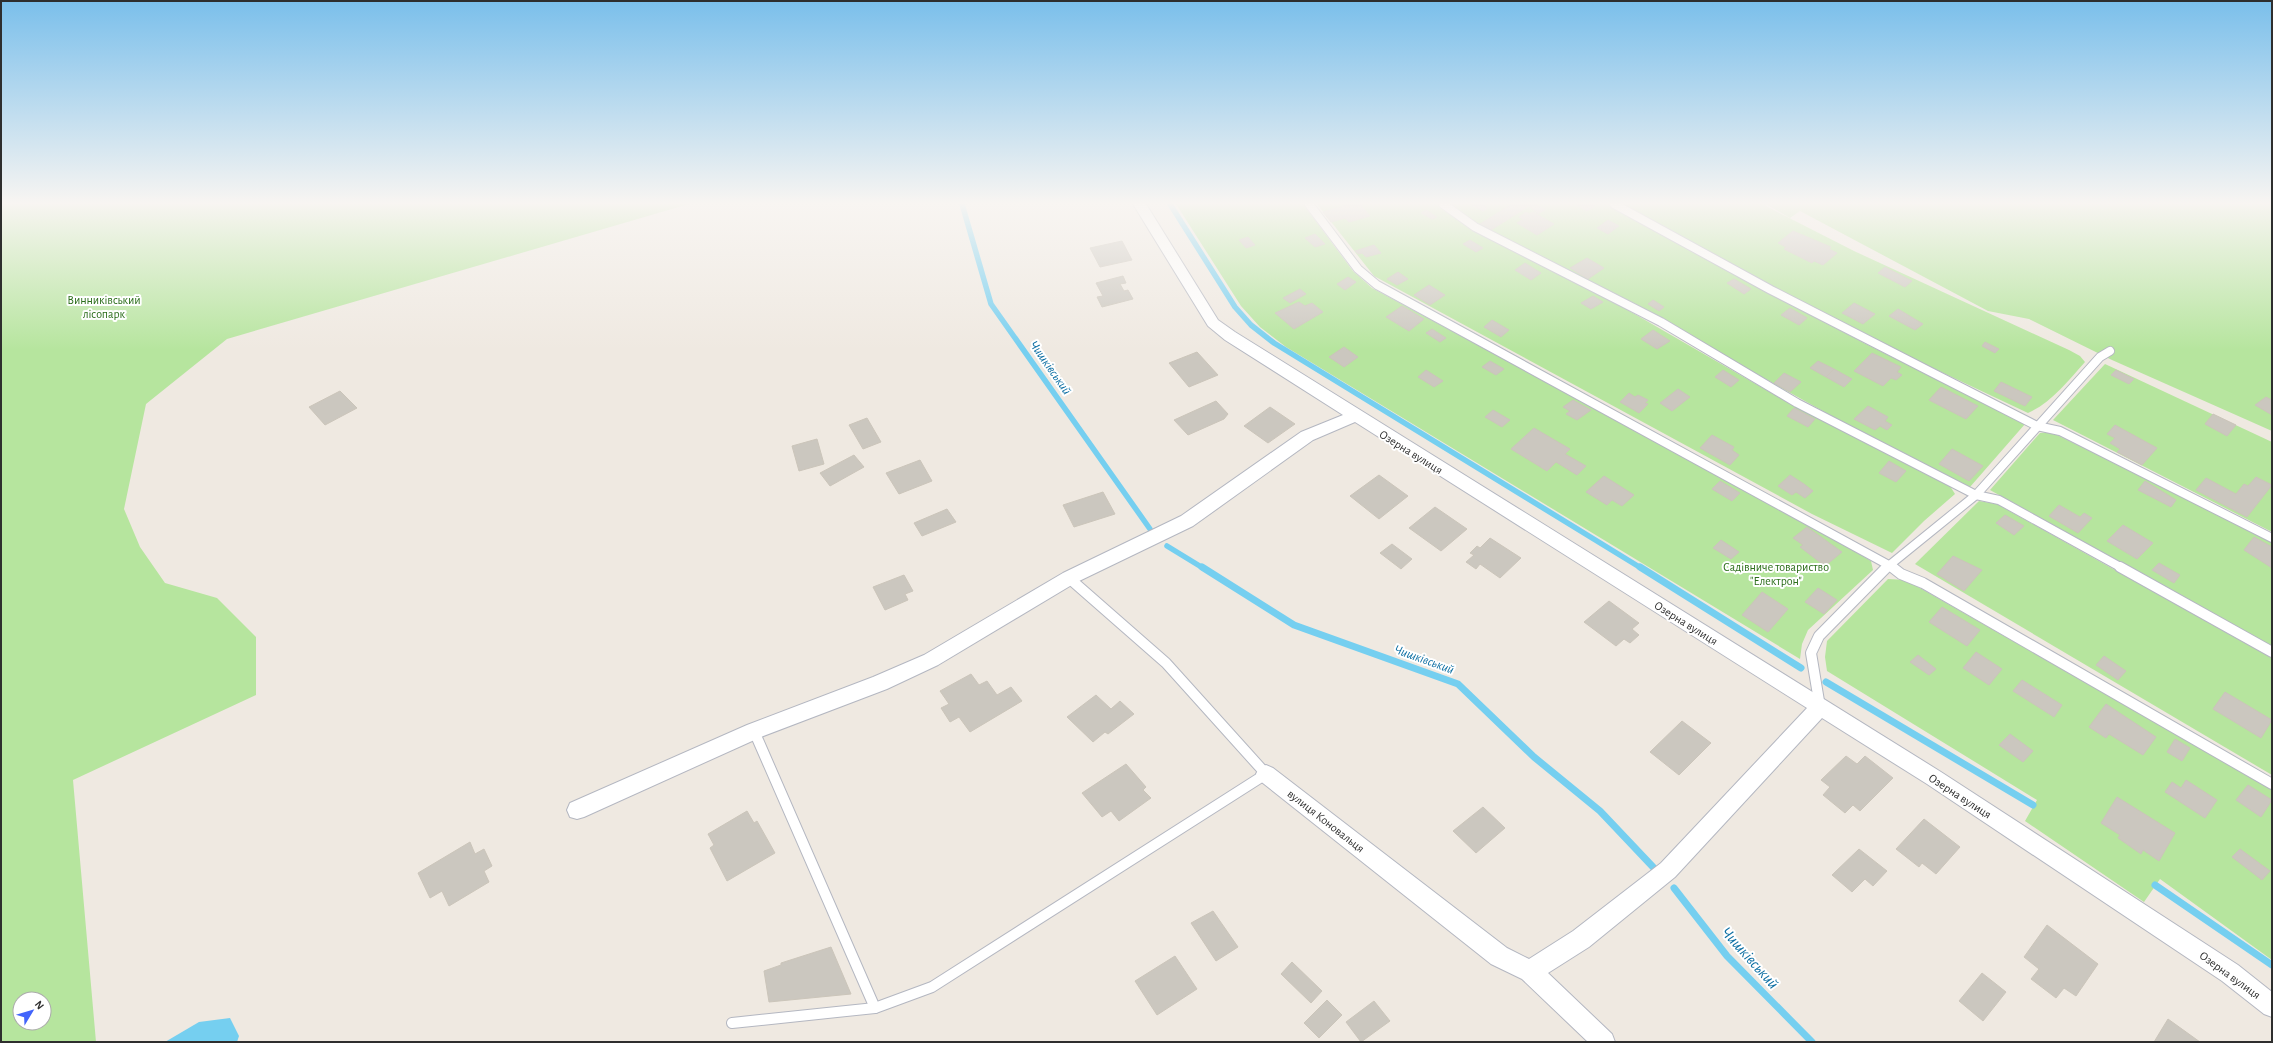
<svg xmlns="http://www.w3.org/2000/svg" width="2273" height="1043" font-family="'Alegreya Sans',sans-serif">
	<style>
		.green { fill: #b6e59e; fill-rule: evenodd }
		.water { fill: #75cff0 }
		.lines { fill: none; stroke-linecap: round; stroke-linejoin: round }
		.stream-far1 { stroke: #75cff0; stroke-width: 5.5 }
		.stream { stroke: #75cff0; stroke-width: 7 }
		.building { fill: #cbc7bf; stroke: #cbc5ba }
		.lane-far1-casing { stroke: #b4b7c1; stroke-width: 10 }
		.lane-casing { stroke: #b4b7c1; stroke-width: 12 }
		.street-casing { stroke: #b4b7c1; stroke-width: 2 }
		.lane-far1 { stroke: #fff; stroke-width: 8 }
		.lane { stroke: #fff; stroke-width: 10 }
		.street { fill: #fff; fill-rule: evenodd }
		.labels { text-anchor: middle; dominant-baseline: central; stroke-width: 4; stroke-linejoin: round; paint-order: stroke }
		.park-label { font-size: 12px; fill: #2c6e1b; stroke: #fff }
		.street-label { font-size: 12px; fill: #2e2e2e; stroke: #fff }
		.water-label { font-size: 13px; font-style: italic; fill: #0d6fa3; stroke: #fff }
		.near-water-label { font-size: 16px; font-style: italic; fill: #0d6fa3; stroke: #fff }
	</style>
	<rect width="100%" height="100%" fill="#efe9e1"/>
	<g class="green">
		<path d="M 1,204 L 689,204 L 227,339 L 146,404 L 124,509 L 140,547 L 165,583 L 217,598 L 256,637 L 256,695 L 73,780 L 96,1042 L 1,1042 ZM 20,999 L 44,999 L 44,1023 L 20,1023 Z"/>
		<path d="M 1176,204 L 1303,204 L 1353,271 L 1372,288 L 1796,516 L 1871,561 L 1873,570 L 1808,630 L 1802,644 L 1800,659 L 1286,347 L 1260,327 L 1241,306 Z"/>
		<path d="M 1317,204 L 1438,204 L 1472,229 L 1588,287 L 1794,406 L 1950,486 L 1955,494 L 1924,521 L 1892,553 L 1812,514 L 1374,276 Z"/>
		<path d="M 1449,204 L 1609,204 L 1862,342 L 2025,424 L 1970,487 L 1880,443 L 1596,284 L 1477,225 Z"/>
		<path d="M 1621,204 L 1762,204 L 1854,251 L 2069,350 L 2080,356 L 2085,362 C 2068,381 2051,403 2028,413 L 1867,337 Z"/>
		<path d="M 1766,204 L 2272,204 L 2272,431 L 2112,360 L 2029,319 L 1988,311 L 1800,211 L 1790,218 Z"/>
		<path d="M 2105,364 L 2272,442 L 2272,532 L 2053,420 Z"/>
		<path d="M 2051,432 L 2272,541 L 2272,647 L 1990,490 L 2040,433 Z"/>
		<path d="M 1979,501 L 1997,504 L 2272,658 L 2272,775 L 1915,564 Z"/>
		<path d="M 1888,579 L 1906,580 L 2272,789 L 2272,960 L 2160,879 L 2144,902 L 2025,821 L 2037,800 L 1827,671 L 1825,657 L 1827,641 Z"/>
	</g>
	<path class="water" d="M 230,1018 L 239,1036 L 237,1042 L 165,1042 L 199,1022 Z"/>
	<g class="lines">
		<g class="stream-far1">
			<path d="M 962,204 L 991,304 L 1150,529"/>
			<path d="M 1170,204 L 1235,307 L 1251,325 L 1274,343 L 1641,568"/>
			<path d="M 1167,546 L 1203,568"/>
		</g>
		<g class="stream">
			<path d="M 1202,567 L 1294,625 L 1458,684 L 1534,757 L 1600,811 L 1653,867"/>
			<path d="M 1640,567 L 1801,668"/>
			<path d="M 1826,682 L 2033,805"/>
			<path d="M 2155,885 L 2272,965"/>
			<path d="M 1674,888 L 1727,956 L 1812,1042"/>
		</g>
	</g>
	<g class="building">
		<path d="M 1350,204 L 1360,204 L 1370,216 L 1349,222 L 1345,218 L 1331,222 L 1323,212 Z"/>
		<path d="M 1482,204 L 1488,208 L 1483,211 L 1472,205 Z"/>
		<path d="M 1512,204 L 1534,204 L 1546,209 L 1538,214 L 1529,206 L 1491,230 L 1480,224 Z"/>
		<path d="M 1575,204 L 1593,204 L 1595,206 L 1587,211 Z"/>
		<path d="M 1426,210 L 1437,217 L 1432,219 L 1421,213 Z"/>
		<path d="M 1526,212 L 1529,214 L 1533,212 L 1554,224 L 1537,235 L 1517,223 L 1523,219 L 1519,217 Z"/>
		<path d="M 1608,220 L 1619,226 L 1608,234 L 1597,228 Z"/>
		<path d="M 1793,231 L 1831,247 L 1829,249 L 1837,253 L 1823,265 L 1814,261 L 1812,263 L 1784,249 L 1786,247 L 1778,243 Z"/>
		<path d="M 1315,234 L 1325,244 L 1315,247 L 1305,238 Z"/>
		<path d="M 1248,237 L 1255,245 L 1246,248 L 1239,240 Z"/>
		<path d="M 1470,240 L 1483,248 L 1476,252 L 1463,244 Z"/>
		<path d="M 1122,241 L 1132,260 L 1100,267 L 1090,248 Z"/>
		<path d="M 1374,245 L 1381,253 L 1366,257 L 1362,253 L 1358,254 L 1355,251 Z"/>
		<path d="M 1587,258 L 1604,268 L 1588,279 L 1570,268 Z"/>
		<path d="M 1525,263 L 1541,273 L 1531,280 L 1515,270 Z"/>
		<path d="M 1885,267 L 1912,281 L 1905,287 L 1878,273 Z"/>
		<path d="M 1398,272 L 1408,279 L 1397,285 L 1387,279 Z"/>
		<path d="M 1123,276 L 1126,283 L 1120,284 L 1124,291 L 1128,290 L 1133,299 L 1102,307 L 1097,297 L 1103,296 L 1096,283 Z"/>
		<path d="M 1348,277 L 1356,282 L 1345,290 L 1337,284 Z"/>
		<path d="M 1734,279 L 1751,289 L 1744,294 L 1727,283 Z"/>
		<path d="M 1429,285 L 1445,295 L 1430,305 L 1414,295 Z"/>
		<path d="M 1300,289 L 1306,294 L 1290,303 L 1283,298 Z"/>
		<path d="M 1593,296 L 1603,302 L 1591,309 L 1581,303 Z"/>
		<path d="M 1653,300 L 1664,307 L 1659,311 L 1648,304 Z"/>
		<path d="M 1299,302 L 1305,306 L 1312,303 L 1323,312 L 1294,329 L 1275,313 Z"/>
		<path d="M 1854,303 L 1875,314 L 1863,324 L 1842,313 Z"/>
		<path d="M 1402,306 L 1424,319 L 1409,331 L 1386,317 Z"/>
		<path d="M 1790,308 L 1807,318 L 1799,325 L 1781,315 Z"/>
		<path d="M 1898,309 L 1923,324 L 1915,330 L 1889,316 Z"/>
		<path d="M 1492,320 L 1509,330 L 1501,337 L 1484,327 Z"/>
		<path d="M 1432,329 L 1446,338 L 1440,342 L 1426,333 Z"/>
		<path d="M 1653,330 L 1670,341 L 1657,349 L 1641,339 Z"/>
		<path d="M 1985,342 L 1999,349 L 1995,353 L 1982,346 Z"/>
		<path d="M 1344,347 L 1358,357 L 1344,367 L 1329,357 Z"/>
		<path d="M 1197,352 L 1218,375 L 1189,387 L 1169,363 Z"/>
		<path d="M 1872,353 L 1901,367 L 1897,372 L 1902,375 L 1896,380 L 1891,378 L 1883,386 L 1854,371 Z"/>
		<path d="M 1490,361 L 1504,369 L 1496,375 L 1482,367 Z"/>
		<path d="M 1818,361 L 1834,369 L 1826,377 L 1810,368 Z"/>
		<path d="M 1834,369 L 1852,379 L 1844,387 L 1826,377 Z"/>
		<path d="M 1426,370 L 1443,381 L 1434,387 L 1418,377 Z"/>
		<path d="M 1723,370 L 1739,380 L 1731,387 L 1715,377 Z"/>
		<path d="M 2116,370 L 2134,379 L 2129,384 L 2111,375 Z"/>
		<path d="M 1784,373 L 1801,382 L 1790,392 L 1774,383 Z"/>
		<path d="M 2001,382 L 2032,397 L 2025,406 L 1994,391 Z"/>
		<path d="M 1941,387 L 1978,406 L 1966,419 L 1929,400 Z"/>
		<path d="M 1678,389 L 1690,397 L 1672,411 L 1660,403 Z"/>
		<path d="M 340,391 L 357,408 L 325,425 L 309,407 Z"/>
		<path d="M 1629,393 L 1635,397 L 1638,395 L 1648,400 L 1645,403 L 1648,404 L 1639,413 L 1620,402 Z"/>
		<path d="M 2266,397 L 2272,400 L 2272,415 L 2255,405 Z"/>
		<path d="M 1573,400 L 1591,410 L 1577,420 L 1566,414 L 1570,411 L 1563,407 Z"/>
		<path d="M 1216,401 L 1228,414 L 1224,419 L 1188,435 L 1174,420 Z"/>
		<path d="M 1868,406 L 1888,417 L 1885,421 L 1892,425 L 1887,430 L 1880,426 L 1875,430 L 1854,419 Z"/>
		<path d="M 1270,407 L 1295,424 L 1268,443 L 1244,426 Z"/>
		<path d="M 1794,408 L 1815,419 L 1808,427 L 1787,416 Z"/>
		<path d="M 1493,410 L 1510,420 L 1502,427 L 1485,417 Z"/>
		<path d="M 2213,414 L 2236,425 L 2227,436 L 2205,424 Z"/>
		<path d="M 867,418 L 881,442 L 863,449 L 849,425 Z"/>
		<path d="M 2115,425 L 2157,448 L 2142,465 L 2117,452 L 2120,449 L 2110,443 L 2115,438 L 2107,434 Z"/>
		<path d="M 1534,428 L 1570,449 L 1565,454 L 1586,466 L 1577,475 L 1556,462 L 1547,471 L 1511,449 Z"/>
		<path d="M 1712,435 L 1734,447 L 1732,450 L 1739,455 L 1730,465 L 1700,448 Z"/>
		<path d="M 817,439 L 824,464 L 799,471 L 792,446 Z"/>
		<path d="M 1952,449 L 1983,466 L 1969,481 L 1939,464 Z"/>
		<path d="M 854,455 L 864,467 L 830,486 L 820,473 Z"/>
		<path d="M 920,460 L 932,481 L 899,494 L 886,473 Z"/>
		<path d="M 1889,461 L 1906,471 L 1896,482 L 1879,473 Z"/>
		<path d="M 1379,475 L 1408,496 L 1379,519 L 1350,496 Z"/>
		<path d="M 1790,475 L 1804,484 L 1813,491 L 1805,498 L 1796,492 L 1792,495 L 1778,486 Z"/>
		<path d="M 1604,476 L 1634,495 L 1622,506 L 1612,500 L 1607,505 L 1586,492 Z"/>
		<path d="M 2256,477 L 2272,485 L 2247,517 L 2196,490 L 2206,478 L 2236,494 L 2244,484 L 2248,486 Z"/>
		<path d="M 1720,481 L 1740,493 L 1732,501 L 1712,489 Z"/>
		<path d="M 2145,481 L 2176,500 L 2171,507 L 2138,490 Z"/>
		<path d="M 1103,492 L 1115,514 L 1074,527 L 1063,505 Z"/>
		<path d="M 2059,505 L 2080,517 L 2084,513 L 2092,518 L 2078,533 L 2049,516 Z"/>
		<path d="M 1435,507 L 1467,529 L 1441,551 L 1409,528 Z"/>
		<path d="M 947,509 L 956,522 L 922,536 L 914,523 Z"/>
		<path d="M 2005,515 L 2024,526 L 2014,535 L 1996,523 Z"/>
		<path d="M 2123,525 L 2153,543 L 2137,559 L 2107,541 Z"/>
		<path d="M 1807,527 L 1842,552 L 1825,566 L 1800,547 L 1803,545 L 1793,538 Z"/>
		<path d="M 2254,537 L 2272,547 L 2272,568 L 2244,550 Z"/>
		<path d="M 1490,538 L 1521,558 L 1500,578 L 1480,564 L 1476,569 L 1466,562 L 1474,555 L 1470,553 L 1477,546 L 1480,548 Z"/>
		<path d="M 1721,540 L 1739,552 L 1731,559 L 1713,548 Z"/>
		<path d="M 1392,544 L 1412,559 L 1401,569 L 1380,553 Z"/>
		<path d="M 1953,556 L 1982,570 L 1964,591 L 1937,574 Z"/>
		<path d="M 2159,563 L 2180,575 L 2174,583 L 2152,570 Z"/>
		<path d="M 904,575 L 913,591 L 905,594 L 908,600 L 885,610 L 873,587 Z"/>
		<path d="M 1818,588 L 1837,600 L 1824,614 L 1805,602 Z"/>
		<path d="M 1762,592 L 1788,609 L 1768,632 L 1742,615 Z"/>
		<path d="M 1609,601 L 1639,623 L 1632,629 L 1639,635 L 1630,643 L 1624,639 L 1616,646 L 1584,622 Z"/>
		<path d="M 1942,607 L 1980,630 L 1967,646 L 1929,622 Z"/>
		<path d="M 1976,652 L 2002,669 L 1989,685 L 1963,668 Z"/>
		<path d="M 1918,655 L 1936,669 L 1929,675 L 1910,662 Z"/>
		<path d="M 2104,656 L 2126,671 L 2118,680 L 2096,665 Z"/>
		<path d="M 971,674 L 979,685 L 987,681 L 997,695 L 1011,687 L 1022,701 L 970,732 L 959,717 L 950,722 L 941,708 L 949,704 L 940,691 Z"/>
		<path d="M 2022,680 L 2062,705 L 2054,717 L 2013,691 Z"/>
		<path d="M 2225,692 L 2272,720 L 2261,738 L 2213,709 Z"/>
		<path d="M 1096,695 L 1111,709 L 1120,701 L 1134,714 L 1108,734 L 1105,732 L 1093,742 L 1067,717 Z"/>
		<path d="M 2106,704 L 2156,737 L 2143,755 L 2109,734 L 2106,738 L 2089,727 Z"/>
		<path d="M 1682,721 L 1711,743 L 1679,775 L 1650,752 Z"/>
		<path d="M 2010,734 L 2033,751 L 2023,762 L 1999,745 Z"/>
		<path d="M 2175,739 L 2190,748 L 2182,761 L 2167,752 Z"/>
		<path d="M 1846,756 L 1857,764 L 1865,756 L 1893,778 L 1860,811 L 1853,805 L 1845,813 L 1823,795 L 1830,787 L 1821,780 Z"/>
		<path d="M 1126,764 L 1146,787 L 1143,790 L 1151,798 L 1119,821 L 1111,811 L 1102,817 L 1082,793 Z"/>
		<path d="M 2186,780 L 2217,800 L 2205,818 L 2165,792 L 2172,782 L 2181,788 Z"/>
		<path d="M 2248,785 L 2272,800 L 2261,817 L 2236,800 Z"/>
		<path d="M 2117,797 L 2175,833 L 2159,861 L 2143,850 L 2141,854 L 2118,838 L 2120,835 L 2101,823 Z"/>
		<path d="M 1483,807 L 1505,828 L 1476,853 L 1453,831 Z"/>
		<path d="M 747,811 L 754,823 L 757,821 L 775,853 L 727,881 L 710,848 L 714,845 L 708,834 Z"/>
		<path d="M 1924,819 L 1960,847 L 1936,874 L 1922,863 L 1919,867 L 1896,849 Z"/>
		<path d="M 470,842 L 475,854 L 484,849 L 492,866 L 484,871 L 489,882 L 449,906 L 442,891 L 430,898 L 418,873 Z"/>
		<path d="M 1859,849 L 1887,871 L 1873,886 L 1865,879 L 1852,892 L 1832,875 Z"/>
		<path d="M 2240,849 L 2270,871 L 2262,880 L 2232,857 Z"/>
		<path d="M 1213,911 L 1238,947 L 1216,961 L 1191,923 Z"/>
		<path d="M 2047,925 L 2098,964 L 2076,996 L 2064,988 L 2056,998 L 2031,979 L 2039,969 L 2024,957 Z"/>
		<path d="M 831,947 L 851,994 L 769,1002 L 764,971 L 781,965 L 781,963 Z"/>
		<path d="M 1175,956 L 1197,989 L 1157,1015 L 1135,981 Z"/>
		<path d="M 1292,962 L 1322,991 L 1311,1003 L 1281,974 Z"/>
		<path d="M 1982,973 L 2006,992 L 1983,1021 L 1959,1001 Z"/>
		<path d="M 1327,1000 L 1342,1015 L 1319,1038 L 1304,1023 Z"/>
		<path d="M 1374,1001 L 1390,1021 L 1361,1042 L 1346,1022 Z"/>
		<path d="M 2168,1019 L 2200,1042 L 2154,1042 Z"/>
	</g>
	<g class="lines">
		<defs>
			<g id="lane-far1">
				<path d="M 1309,204 L 1358,269 L 1377,285 L 1894,568"/>
				<path d="M 1443,204 L 1475,227 L 1661,322 L 1797,403 L 1976,495 L 1999,500 L 2122,568"/>
				<path d="M 1614,204 L 1771,290 L 1931,372 L 2037,426 L 2060,431 L 2272,538"/>
				<path d="M 1886,568 L 1976,495 L 2100,357 L 2110,351"/>
			</g>
			<g id="lane">
				<path d="M 1892,567 L 1901,574 L 1923,583 L 2272,784"/>
				<path d="M 2120,567 L 2272,652"/>
				<path d="M 1820,707 L 1811,653 L 1819,636 L 1887,567"/>
				<path d="M 754,731 L 875,1008"/>
				<path d="M 732,1023 L 875,1008 L 932,987 L 1266,774 L 1166,663 L 1069,578"/>
			</g>
			<path id="street" d="M 1133,204 L 1146,204 L 1218,320 L 1235,332 L 1941,772 L 2238,965 L 2272,992 L 2272,1017 L 2264,1014 L 2222,981 L 1927,784 L 1822,718 L 1675,877 L 1589,947 L 1548,973 L 1612,1034 L 1615,1042 L 1588,1042 L 1522,979 L 1491,964 L 1259,780 L 1256,774 L 1259,768 L 1266,765 L 1273,768 L 1507,948 L 1529,959 L 1573,931 L 1661,863 L 1807,708 L 1355,422 L 1313,440 L 1193,526 L 1075,583 L 938,665 L 887,689 L 761,737 L 584,817 L 577,819 L 570,817 L 567,810 L 570,803 L 747,725 L 873,677 L 924,655 L 1063,573 L 1181,516 L 1301,432 L 1343,415 L 1225,340 L 1208,326 Z"/>
		</defs>
		<use href="#lane-far1" class="lane-far1-casing"/>
		<use href="#lane" class="lane-casing"/>
		<use href="#street" class="street-casing"/>
		<use href="#lane-far1" class="lane-far1"/>
		<use href="#lane" class="lane"/>
		<use href="#street" class="street"/>
	</g>
	<linearGradient id="sky" x2="0" y2="1"><stop stop-color="#7abfeb"/><stop offset="0.58" stop-color="#f8f5f2"/><stop offset="1" stop-color="#f8f5f2" stop-opacity="0"/></linearGradient>
	<rect width="2273" height="350" fill="url(#sky)"/>
	<g class="labels">
		<g class="park-label">
			<text x="104" y="300">Винниківський<tspan x="104" dy="14">лісопарк</tspan></text>
			<text x="1776" y="567">Садівниче товариство<tspan x="1776" dy="14">"Електрон"</tspan></text>
		</g>
		<g class="street-label">
			<text transform="translate(1411 452) rotate(32)">Озерна вулиця</text>
			<text transform="translate(1686 623) rotate(32)">Озерна вулиця</text>
			<text transform="translate(1960 796) rotate(33)">Озерна вулиця</text>
			<text transform="translate(1326 821) rotate(38)">вулиця Коновальця</text>
			<text transform="translate(2230 975) rotate(36)">Озерна вулиця</text>
		</g>
		<g class="water-label">
			<text transform="translate(1050 368) rotate(55)">Чишківський</text>
			<text transform="translate(1424 660) rotate(20)">Чишківський</text>
		</g>
		<g class="near-water-label">
			<text transform="translate(1750 958) rotate(48)">Чишківський</text>
		</g>
	</g>
	<rect width="2273" height="1043" fill="none" stroke="#2e2e2e" stroke-width="4"/>
	<g transform="translate(32 1011) rotate(52)"><circle r="19" fill="#ffffff" stroke="#ababab"/>
	<path d="M0-3L7 15L0 10L-7 15Z" fill="#4264fb"/>
	<text y="-6" font-size="11" font-weight="bold" text-anchor="middle" fill="#2e2e2e">N</text>
	</g>
</svg>
